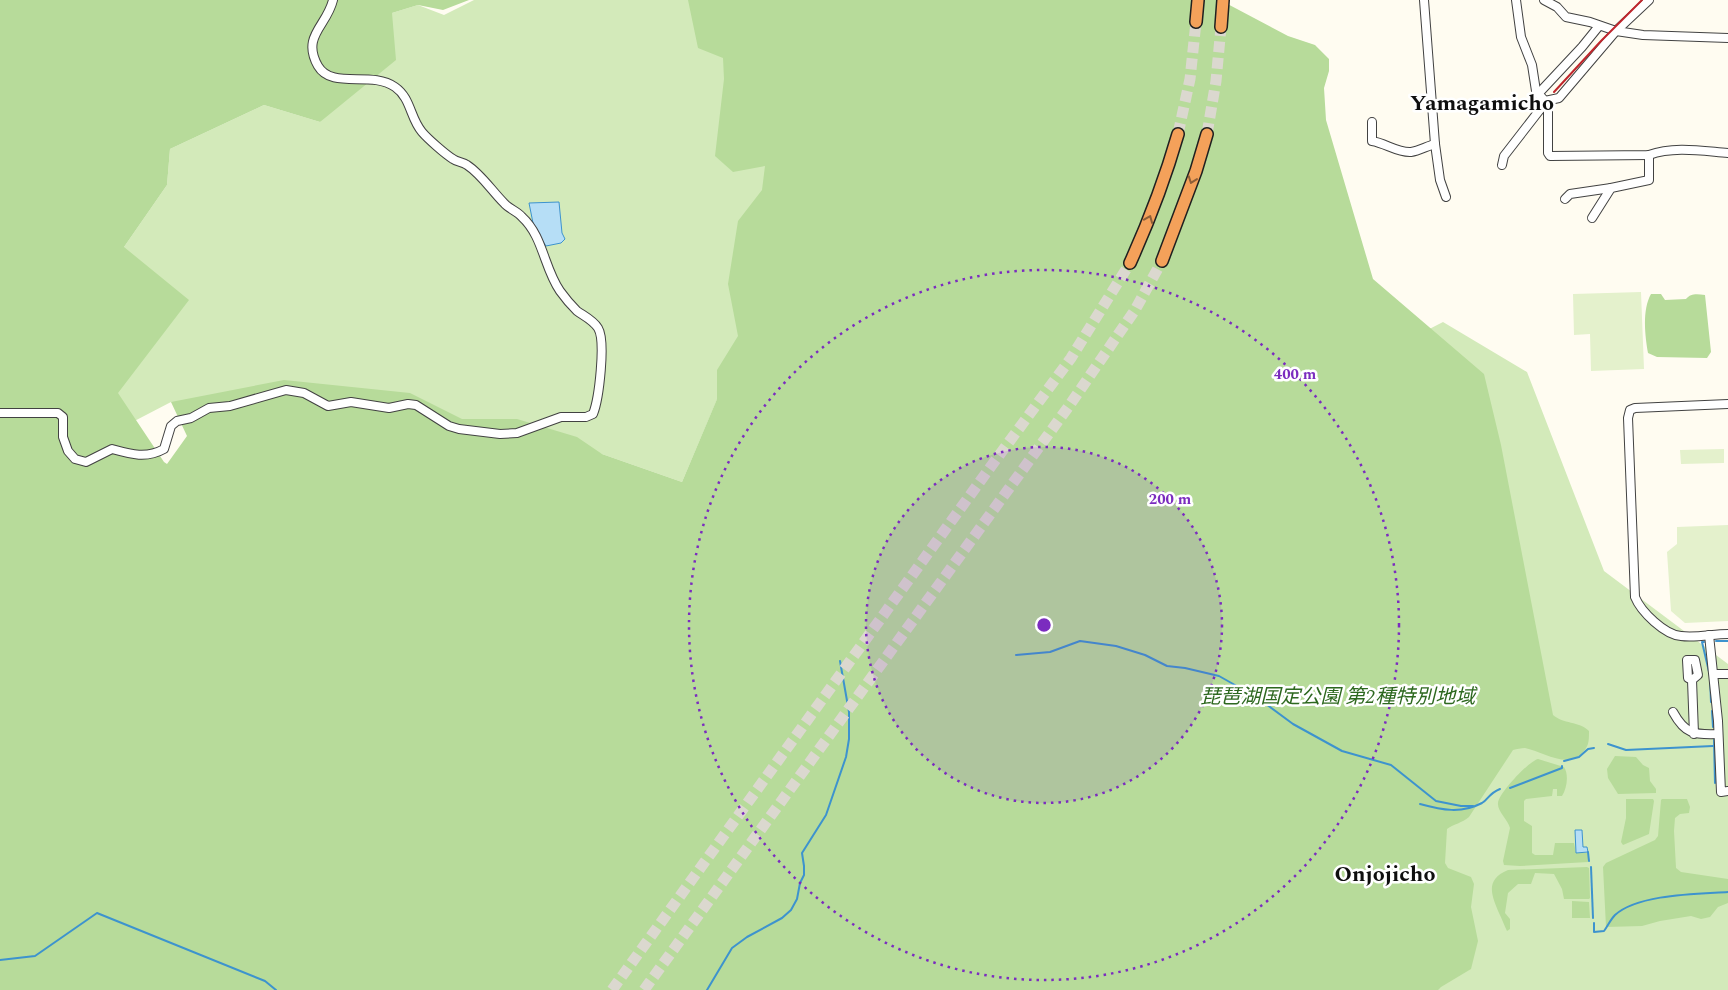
<svg xmlns="http://www.w3.org/2000/svg" width="1728" height="990" font-family="Spectral,'Noto Sans JP',serif">
	<style>
		.green { fill: #d3eaba }
		.forest { fill: #b7db9a }
		.pitch { fill: #e4f1cc }
		.water { fill: #b6def6; stroke: #3d93ce }
		.lines { fill: none; stroke-linecap: round; stroke-linejoin: round }
		.stream { stroke: #3d93ce; stroke-width: 2 }
		.highway-tunnel { stroke: #dbd8cf; stroke-width: 11; stroke-dasharray: 11 5.5; stroke-linecap: butt }
		.minor-casing { stroke: #424242; stroke-width: 10 }
		.highway-casing { stroke: #202020; stroke-width: 14 }
		.minor { stroke: #fff; stroke-width: 8 }
		.highway { stroke: #f4a15a; stroke-width: 11 }
		.rail { stroke: #c0262d; stroke-width: 2 }
		.oneway { stroke: #8d5f38 }
		.ring { fill: none; stroke: #7b2cbf; stroke-width: 2.5; stroke-dasharray: 2.5 5 }
		.labels { text-anchor: middle; dominant-baseline: central; stroke-width: 5; stroke-linejoin: round; paint-order: stroke }
		.park-label { font-size: 20px; font-style: italic; fill: #2d681f; stroke: #fff }
		.quarter-label { font-size: 22px; font-weight: bold; fill: #0f0f0f; stroke: #fff }
		.centre { fill: #7b2cbf; stroke: #fff; stroke-width: 2.5 }
		.ring-label { font-size: 15px; text-anchor: middle; font-weight: bold; fill: #7b2cbf; stroke: #fff; stroke-width: 5; stroke-linejoin: round; paint-order: stroke }
	</style>
	<rect width="100%" height="100%" fill="#fffcf1"/>
	<g class="green">
		<path d="M 474,0 L 704,0 L 770,169 L 743,338 L 682,482 L 602,454 L 171,402 L 121,428 L 113,386 L 124,247 L 167,185 L 170,149 L 264,105 L 320,122 L 392,13 L 418,5 L 444,15 Z"/>
		<path d="M 1443,322 L 1527,372 L 1604,571 L 1728,664 L 1728,990 L 875,990 L 1330,380 Z"/>
	</g>
	<g class="forest">
		<path d="M 0,0 L 469,0 L 443,10 L 418,5 L 392,13 L 396,60 L 320,122 L 264,105 L 170,149 L 167,185 L 124,247 L 189,300 L 118,393 L 164,462 L 167,464 L 187,436 L 171,402 L 284,380 L 410,393 L 462,419 L 517,419 L 577,437 L 602,454 L 682,482 L 717,399 L 717,370 L 738,336 L 728,284 L 738,221 L 762,190 L 765,166 L 733,172 L 715,156 L 724,79 L 723,58 L 698,48 L 688,0 L 1220,0 L 1288,36 L 1315,45 L 1329,59 L 1329,71 L 1324,88 L 1326,120 L 1373,279 L 1484,374 L 1501,445 L 1553,715 C 1563,724 1579,721 1589,731 C 1589,742 1589,747 1580,755 C 1566,768 1541,751 1525,748 C 1521,748 1517,749 1513,750 L 1469,817 C 1462,823 1454,824 1447,829 L 1445,863 L 1448,868 L 1471,877 L 1474,884 L 1471,907 L 1478,941 L 1471,969 L 1441,987 L 1438,990 L 0,990 Z"/>
		<path d="M 1651,294 L 1661,294 L 1665,300 L 1686,299 C 1691,293 1697,294 1705,295 L 1711,352 L 1707,358 L 1657,357 L 1648,353 C 1645,335 1642,310 1651,294 Z"/>
		<path d="M 1615,756 L 1636,757 L 1643,765 L 1649,768 L 1650,781 L 1656,789 L 1656,793 L 1618,794 L 1608,778 L 1607,769 Z"/>
		<path d="M 1538,759 L 1564,767 C 1569,775 1567,788 1562,796 L 1557,796 L 1557,789 L 1553,789 L 1552,796 L 1526,799 L 1524,801 L 1524,821 L 1532,826 L 1532,853 L 1535,855 L 1553,855 L 1555,843 L 1574,843 L 1576,853 L 1588,853 L 1588,862 L 1520,866 L 1504,865 L 1503,861 L 1510,828 C 1508,820 1497,811 1498,803 C 1499,793 1529,761 1538,759 Z"/>
		<path d="M 1626,799 L 1653,799 L 1654,801 L 1649,834 L 1623,845 L 1621,842 L 1626,818 Z"/>
		<path d="M 1662,799 L 1687,799 L 1690,807 L 1689,813 L 1680,814 L 1675,818 L 1674,831 L 1676,868 L 1681,872 L 1728,879 L 1728,903 L 1718,907 L 1710,917 L 1701,919 L 1691,916 L 1660,921 L 1642,926 L 1606,927 L 1603,867 L 1606,863 L 1655,840 L 1658,836 L 1661,800 Z"/>
		<path d="M 1587,867 L 1589,868 L 1590,898 L 1589,899 L 1564,899 L 1562,889 L 1554,874 L 1535,873 L 1531,884 L 1518,884 L 1508,893 L 1505,913 L 1510,919 L 1510,929 L 1507,931 C 1504,925 1502,919 1499,913 C 1492,896 1484,880 1508,870 Z"/>
		<path d="M 1572,901 L 1589,902 L 1590,918 L 1572,918 Z"/>
	</g>
	<g class="pitch">
		<path d="M 1641,292 L 1644,369 L 1591,371 L 1590,334 L 1574,335 L 1573,294 Z"/>
		<path d="M 1724,449 L 1724,463 L 1681,464 L 1680,450 Z"/>
		<path d="M 1728,525 L 1728,621 L 1685,623 L 1671,611 L 1667,552 L 1677,544 L 1677,527 Z"/>
	</g>
	<g class="water">
		<path d="M 559,202 L 562,233 L 565,239 L 561,243 L 546,246 L 534,228 L 529,203 Z"/>
		<path d="M 1575,830 L 1582,830 L 1583,847 L 1587,847 L 1588,852 L 1576,853 Z"/>
	</g>
	<g class="lines">
		<g class="stream">
			<path d="M 1716,641 L 1728,641"/>
			<path d="M 1704,642 L 1702,642 L 1710,676 L 1711,702"/>
			<path d="M 1016,655 L 1050,652 L 1080,641 L 1116,646 L 1145,655 L 1167,666 L 1185,668 L 1219,676 L 1258,698 L 1293,724 L 1342,751 L 1391,765 L 1436,801 L 1461,806 L 1473,806"/>
			<path d="M 1712,711 L 1713,727"/>
			<path d="M 1714,740 L 1715,783"/>
			<path d="M 1608,744 L 1626,750 L 1713,746"/>
			<path d="M 1564,761 L 1579,757 L 1588,749 L 1594,748"/>
			<path d="M 1510,788 L 1562,768 L 1562,766"/>
			<path d="M 1420,804 C 1442,810 1461,814 1482,803 C 1489,799 1488,794 1500,789"/>
			<path d="M 1588,852 L 1589,861"/>
			<path d="M 1591,867 L 1593,918"/>
			<path d="M 1594,923 L 1594,932 L 1604,931 C 1608,926 1610,920 1615,915 C 1638,894 1697,894 1728,892"/>
			<path d="M 0,960 L 35,956 L 97,913 L 265,981 L 276,990"/>
			<path d="M 707,990 L 732,948 L 747,937 L 782,918 L 791,910 L 797,899 L 800,883 L 804,875 L 804,866 L 802,853 L 826,815 L 846,757 L 849,739 L 849,712 L 840,661"/>
		</g>
		<g class="highway-tunnel">
			<path d="M 1178,134 L 1190,79 L 1196,22"/>
			<path d="M 1207,134 L 1216,81 L 1221,27"/>
			<path d="M 612,990 L 989,469 L 1071,358 L 1130,263"/>
			<path d="M 644,990 L 1069,406 L 1135,310 L 1162,261"/>
		</g>
		<defs>
			<g id="minor">
				<path d="M 1424,0 L 1435,144 L 1440,180 L 1446,197"/>
				<path d="M 1516,0 L 1521,37 L 1532,65 L 1536,91 L 1545,101 L 1548,109 L 1548,153 L 1550,156 L 1649,155 C 1674,146 1702,151 1728,153"/>
				<path d="M 1544,0 L 1557,7 L 1566,17 L 1590,22 L 1616,31 L 1643,35 L 1728,38"/>
				<path d="M 1538,94 L 1582,47 L 1599,26"/>
				<path d="M 1372,122 L 1372,141 C 1385,143 1398,153 1411,152 C 1419,151 1427,146 1435,144"/>
				<path d="M 1502,165 L 1504,156 L 1542,107 L 1545,101 L 1559,98 L 1616,31 L 1649,0"/>
				<path d="M 1565,199 L 1570,194 L 1611,188"/>
				<path d="M 1592,218 L 1611,188 L 1649,180 L 1649,155"/>
				<path d="M 1728,404 L 1635,408 L 1630,410 L 1628,418 L 1635,597 C 1641,612 1665,635 1681,636 C 1696,638 1713,634 1728,634"/>
				<path d="M 0,413 L 58,413 L 63,417 L 63,437 L 68,451 L 75,459 L 86,462 L 112,449 C 130,454 146,459 164,449 L 171,426 L 177,421 L 191,418 L 209,408 L 230,406 L 286,390 L 304,393 L 328,406 L 351,402 L 389,408 L 408,404 L 416,405 L 449,426 L 459,429 L 500,434 L 517,433 L 561,417 L 586,417 L 593,414 C 599,399 606,341 598,328 C 593,320 584,316 577,311 C 571,305 565,298 560,291 C 544,268 543,236 522,217 C 517,211 509,209 504,203 C 492,191 481,174 467,165 C 463,162 457,162 453,159 C 445,154 428,139 422,132 C 410,118 411,98 395,87 C 371,70 332,90 318,66 C 301,36 327,26 333,0"/>
				<path d="M 1709,635 L 1718,721 L 1721,792 L 1728,791"/>
				<path d="M 1714,674 L 1728,674"/>
				<path d="M 1692,680 L 1698,675 L 1695,660 L 1687,660 L 1688,678 L 1692,680 L 1694,734"/>
				<path d="M 1673,712 C 1685,734 1694,735 1718,734"/>
			</g>
			<g id="highway">
				<path d="M 1196,22 L 1198,0"/>
				<path d="M 1221,27 L 1223,0"/>
				<path d="M 1162,261 L 1196,171 L 1207,134"/>
				<path d="M 1130,263 C 1149,221 1165,179 1178,134"/>
			</g>
		</defs>
		<use href="#minor" class="minor-casing"/>
		<use href="#highway" class="highway-casing"/>
		<use href="#minor" class="minor"/>
		<use href="#highway" class="highway"/>
		<path class="rail" d="M 1554,92 L 1601,41 L 1642,0"/>
	</g>
	<defs><path id="oneway-chevron" d="M-2-3.5L2.5 0L-2 3.5" fill="none" stroke-width="1.6" stroke-linecap="round" stroke-linejoin="round" transform="scale(1.25)"/></defs>
	<g class="oneway">
		<use href="#oneway-chevron" transform="translate(1192 180) rotate(110)"/>
		<use href="#oneway-chevron" transform="translate(1149 219) rotate(-68)"/>
	</g>
	<circle cx="1044" cy="625" r="178" fill="#7b2cbf" fill-opacity=".12"/>
	<g class="ring">
		<circle cx="1044" cy="625" r="178"/>
		<circle cx="1044" cy="625" r="355"/>
	</g>
	<g class="labels">
		<g class="park-label">
			<text x="1338" y="697">琵琶湖国定公園 第2種特別地域</text>
		</g>
		<g class="quarter-label">
			<text x="1482" y="103">Yamagamicho</text>
			<text x="1385" y="874">Onjojicho</text>
		</g>
	</g>
	<circle cx="1044" cy="625" r="8" class="centre"/>
	<g class="ring-label">
		<text x="1295" y="379">400 m</text>
		<text x="1170" y="504">200 m</text>
	</g>
</svg>
